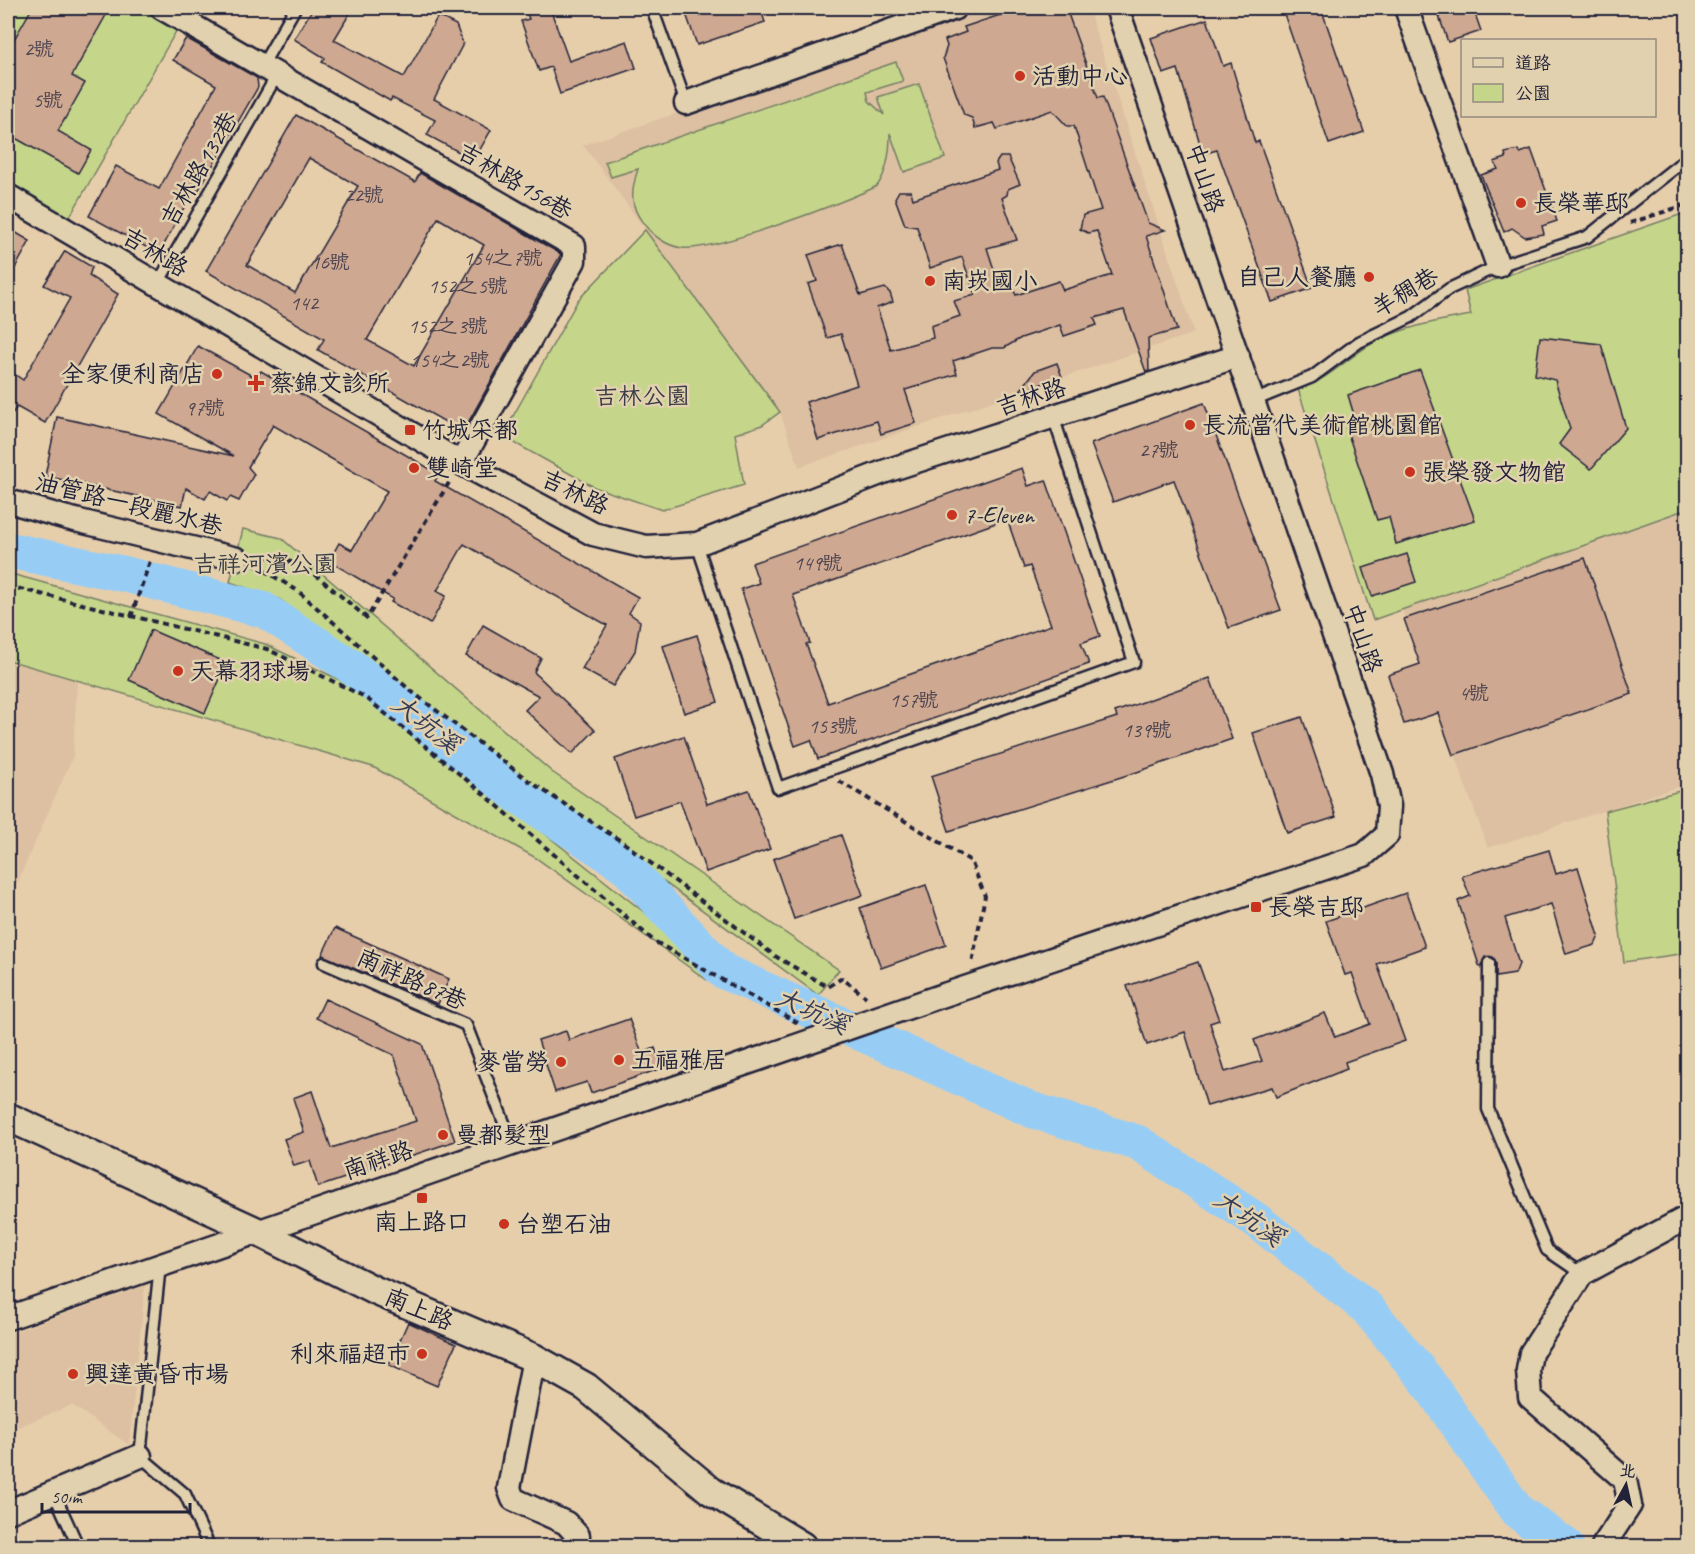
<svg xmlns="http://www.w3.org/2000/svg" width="1695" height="1554" font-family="Caveat,'LXGW WenKai TC',sans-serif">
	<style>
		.built { fill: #dcc0a1 }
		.green { fill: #c5d68b; stroke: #747c63; stroke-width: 1.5 }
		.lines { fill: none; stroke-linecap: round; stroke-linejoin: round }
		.river { stroke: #97cdf5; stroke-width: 36 }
		.building { fill: #cea890; stroke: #22223b; stroke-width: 1.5; fill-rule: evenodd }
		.service-casing { stroke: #22223b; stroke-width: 15 }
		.minor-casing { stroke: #22223b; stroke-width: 27 }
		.tertiary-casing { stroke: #22223b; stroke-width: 32 }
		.path { stroke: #22223b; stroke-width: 4; stroke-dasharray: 6 4.5; stroke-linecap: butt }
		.service { stroke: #e2d1ae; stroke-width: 10 }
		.minor { stroke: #e2d1ae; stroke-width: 22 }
		.tertiary { stroke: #e2d1ae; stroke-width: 27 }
		.poi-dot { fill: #c8321e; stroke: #e2d1ae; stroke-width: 2 }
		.labels { text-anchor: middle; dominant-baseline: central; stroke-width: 5; stroke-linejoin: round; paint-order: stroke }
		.number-label { font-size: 21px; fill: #4d4450 }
		.poi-label { font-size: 24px; fill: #22223b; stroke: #e2d1ae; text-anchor: start }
		.street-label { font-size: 24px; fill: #22223b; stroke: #e2d1ae }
		.park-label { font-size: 24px; fill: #3a3d47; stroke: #e2d1ae }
		.water-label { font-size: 26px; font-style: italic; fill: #343c57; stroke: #e2d1ae }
	</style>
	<rect width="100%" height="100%" fill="#e7ceab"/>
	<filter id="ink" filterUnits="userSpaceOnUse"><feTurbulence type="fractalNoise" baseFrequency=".0167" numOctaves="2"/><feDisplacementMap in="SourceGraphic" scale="12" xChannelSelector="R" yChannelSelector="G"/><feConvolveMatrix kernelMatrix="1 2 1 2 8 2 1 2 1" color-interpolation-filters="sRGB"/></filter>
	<g filter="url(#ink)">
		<g class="built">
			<path d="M 986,8 L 1088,8 L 1194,333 L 799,467 L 780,412 L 583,145 Z"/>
			<path d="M 1687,509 L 1687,784 L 1488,848 L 1402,610 Z"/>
			<path d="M 8,661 L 77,681 L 73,756 L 8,904 Z"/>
			<path d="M 145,1286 L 129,1445 L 72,1405 L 8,1431 L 11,1362 L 8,1361 L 8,1334 Z"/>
		</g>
		<g class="green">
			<path d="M 10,8 L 147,8 L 179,26 L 69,218 L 8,183 L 8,13 Z"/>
			<path d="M 896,62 L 903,81 L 867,92 L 869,101 L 884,115 L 878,97 L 919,84 L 945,158 L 904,172 L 890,133 C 890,150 888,171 877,186 C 846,202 712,252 682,248 C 667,246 653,236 644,224 C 629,206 631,190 638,169 L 611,177 L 605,162 Z"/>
			<path d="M 1685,213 L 1688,221 L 1687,509 L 1373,620 L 1298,389 C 1328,381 1346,358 1373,343 C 1402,327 1439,321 1471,315 L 1465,290 Z"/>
			<path d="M 645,230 L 780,412 L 762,425 L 735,434 L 744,485 L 662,510 L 594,487 L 502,436 L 578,300 Z"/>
			<path d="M 243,529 L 281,538 L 552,772 L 839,970 L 818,995 L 279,599 L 230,582 Z"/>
			<path d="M 8,573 L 265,644 L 367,693 L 716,969 L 707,980 L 536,858 L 373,767 L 8,660 Z"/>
			<path d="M 1687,789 L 1687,953 L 1624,962 L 1605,811 Z"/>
		</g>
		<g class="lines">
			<path class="river" d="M 8,550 L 124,574 L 264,610 L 349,665 L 517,795 L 624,865 L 723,971 L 1032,1110 L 1138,1143 L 1256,1220 L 1367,1308 L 1425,1378 L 1517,1511 L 1566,1546"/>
		</g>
		<g class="building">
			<path d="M 32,8 L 110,8 L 72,76 L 85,83 L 58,131 L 91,150 L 78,173 L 8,134 L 8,40 L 12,43 Z"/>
			<path d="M 313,8 L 353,8 L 334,40 L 404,77 L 438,16 L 456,25 L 463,44 L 434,99 L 491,130 L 474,160 L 427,135 L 435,120 L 392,98 L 390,101 L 322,62 L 325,58 L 294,39 Z"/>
			<path d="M 525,8 L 550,8 L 569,61 L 627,41 L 636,68 L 560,94 L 551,67 L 539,71 L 521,21 L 529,19 Z"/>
			<path d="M 684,8 L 760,8 L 765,22 L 697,45 Z"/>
			<path d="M 1021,8 L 1066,8 L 1098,98 L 1103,97 L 1148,223 L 1165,230 L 1146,236 L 1177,330 L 1148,338 L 1149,371 L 1146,372 L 1124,310 L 1094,318 L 1097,325 L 1064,336 L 1060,325 L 1021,338 L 1004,348 L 992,348 L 953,361 L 957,374 L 905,390 L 916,423 L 881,434 L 877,421 L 818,440 L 806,402 L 857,385 L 841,334 L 827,338 L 808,284 L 817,281 L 808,255 L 842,244 L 860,295 L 885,288 L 890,293 L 893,302 L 877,308 L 891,350 L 933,338 L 931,326 L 960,316 L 954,301 L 975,295 L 962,257 L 930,268 L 917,227 L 905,225 L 895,198 L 899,191 L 911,191 L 913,199 L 998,170 L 996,163 L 1000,157 L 1008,157 L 1020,184 L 1008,189 L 1007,195 L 1002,198 L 1017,240 L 987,248 L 999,285 L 1010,283 L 1016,295 L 1059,281 L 1063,290 L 1112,275 L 1097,231 L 1088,233 L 1080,229 L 1083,215 L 1101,210 L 1074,126 L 1067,126 L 1052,110 L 997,129 L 994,123 L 975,128 L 972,118 L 964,115 L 943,58 L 947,46 L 945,40 L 966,32 L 964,27 Z"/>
			<path d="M 1282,8 L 1321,8 L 1364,132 L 1329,144 Z"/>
			<path d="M 1436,8 L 1473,8 L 1481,31 L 1448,42 Z"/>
			<path d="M 1207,19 L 1223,66 L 1231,63 L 1255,143 L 1259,141 L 1312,288 L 1272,302 L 1217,150 L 1203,154 L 1178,69 L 1163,74 L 1151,38 Z"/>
			<path d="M 186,38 L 257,78 L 258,87 L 198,191 L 194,189 L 159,254 L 89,216 L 116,166 L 159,189 L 216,85 L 173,60 Z"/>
			<path d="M 296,115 L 415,182 L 420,173 L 561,254 L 463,432 L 318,350 L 324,339 L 206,271 ZM 309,158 L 358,186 L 295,293 L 247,265 ZM 438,218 L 484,245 L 414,366 L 367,340 Z"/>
			<path d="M 1531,149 L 1557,221 L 1542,226 L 1544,234 L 1525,237 L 1512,228 L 1504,232 L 1481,175 L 1498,169 L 1494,162 L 1506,158 L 1505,153 L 1518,150 L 1520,153 Z"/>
			<path d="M 8,228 L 30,241 L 8,281 Z"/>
			<path d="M 65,251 L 92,267 L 89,276 L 118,294 L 45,423 L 17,407 L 8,419 L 8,370 L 23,380 L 70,298 L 44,285 Z"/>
			<path d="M 1540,337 L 1601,344 L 1626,428 L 1591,469 L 1559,444 L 1570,429 L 1555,380 L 1535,375 Z"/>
			<path d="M 198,346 L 256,378 L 261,371 L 439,474 L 435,481 L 638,597 L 629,613 L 640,621 L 635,651 L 613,686 L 582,669 L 607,625 L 464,544 L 437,591 L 446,596 L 430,624 L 391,602 L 393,599 L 329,561 L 339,543 L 352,550 L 387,491 L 273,425 L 248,467 L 254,474 L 239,501 L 230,497 L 227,501 L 210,491 L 205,499 L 186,488 L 182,506 L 45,476 L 57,417 L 234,456 L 159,414 Z"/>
			<path d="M 1057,363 L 1062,377 L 1019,392 L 1035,371 Z"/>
			<path d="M 1420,370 L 1475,520 L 1396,544 L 1389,517 L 1377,520 L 1346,428 L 1357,425 L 1348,395 Z"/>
			<path d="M 1204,403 L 1281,610 L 1229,628 L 1174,480 L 1113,502 L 1091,444 Z"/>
			<path d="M 1022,468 L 1028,486 L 1046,480 L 1100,636 L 1081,643 L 1089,664 L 818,759 L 811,740 L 795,746 L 741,589 L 759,583 L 752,563 ZM 1007,519 L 1024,568 L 1030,566 L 1051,625 L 828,703 L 806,644 L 810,643 L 793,595 Z"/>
			<path d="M 1407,554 L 1416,582 L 1372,596 L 1363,568 Z"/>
			<path d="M 1585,558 L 1632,694 L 1453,755 L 1438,713 L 1404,724 L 1388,675 L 1420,664 L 1404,619 Z"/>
			<path d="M 483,625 L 541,658 L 534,672 L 595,730 L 572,754 L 525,710 L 539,696 L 466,656 Z"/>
			<path d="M 151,630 L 227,663 L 205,713 L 129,680 Z"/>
			<path d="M 697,635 L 718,702 L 684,713 L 663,646 Z"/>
			<path d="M 1210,678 L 1232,739 L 1137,772 L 949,831 L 931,776 L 1117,717 L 1115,712 Z"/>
			<path d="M 1302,717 L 1336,817 L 1287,833 L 1253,733 Z"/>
			<path d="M 684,736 L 707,804 L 749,790 L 770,849 L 706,872 L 680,801 L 634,816 L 615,759 Z"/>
			<path d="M 841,835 L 863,895 L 794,919 L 773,859 Z"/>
			<path d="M 1549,850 L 1556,874 L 1578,867 L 1599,936 L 1595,945 L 1566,954 L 1551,904 L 1505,918 L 1519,964 L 1515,974 L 1496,977 L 1496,962 L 1493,957 L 1485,957 L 1481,967 L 1479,965 L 1458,901 L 1470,896 L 1462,876 Z"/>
			<path d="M 926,885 L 946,945 L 881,968 L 860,908 Z"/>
			<path d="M 1406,893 L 1425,947 L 1377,964 L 1405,1041 L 1345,1062 L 1347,1069 L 1276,1097 L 1272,1087 L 1207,1106 L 1185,1032 L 1147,1045 L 1127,986 L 1198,962 L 1219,1020 L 1210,1023 L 1225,1072 L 1262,1061 L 1254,1040 L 1325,1013 L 1335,1037 L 1370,1024 L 1352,973 L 1345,975 L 1326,921 Z"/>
			<path d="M 335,928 L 449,979 L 438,1004 L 322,955 Z"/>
			<path d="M 325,999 L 422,1044 L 455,1141 L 318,1187 L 310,1161 L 294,1166 L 284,1139 L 304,1132 L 293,1098 L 312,1091 L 331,1148 L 416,1121 L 394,1055 L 316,1018 Z"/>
			<path d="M 629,1019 L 642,1053 L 655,1048 L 662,1068 L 591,1093 L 587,1082 L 555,1092 L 538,1040 L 566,1031 L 569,1040 Z"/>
			<path d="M 408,1322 L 456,1344 L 437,1386 L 389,1365 Z"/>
		</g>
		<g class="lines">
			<defs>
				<g id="service">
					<path d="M 652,8 L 686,103"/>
					<path d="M 262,66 L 295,8"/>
					<path d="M 157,285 L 277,75"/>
					<path d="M 1253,401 L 1312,377 L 1359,342 L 1411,317 L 1449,289 L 1498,266 L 1587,237 L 1685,160 L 1688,152"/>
					<path d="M 697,544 L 778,788 L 1134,662 L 1054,419"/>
					<path d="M 324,963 L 466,1025 L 512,1143"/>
					<path d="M 1489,963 L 1488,1109 L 1547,1250 L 1582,1274"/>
					<path d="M 160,1265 L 140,1456 L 185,1494 L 209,1546"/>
					<path d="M 53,1491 L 78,1546"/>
				</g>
				<g id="minor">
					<path d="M 162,8 L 574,246 L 574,261 L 461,463"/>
					<path d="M 1406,8 L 1498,266"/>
					<path d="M 686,103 L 955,8"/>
					<path d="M 8,196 L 461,463 L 593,534 L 646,547 L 697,544 L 886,471 L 1238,356"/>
					<path d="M 8,501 L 67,518 L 237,559"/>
					<path d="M 8,1318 L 938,997 L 1364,855 L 1387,835 L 1389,806 L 1382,774 L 1117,8"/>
					<path d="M 534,1358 L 509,1488 L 513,1499 L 566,1523 L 578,1536 L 577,1546"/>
					<path d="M 8,1512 L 140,1456"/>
					<path d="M 1603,1546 L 1630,1505 L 1625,1480 L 1530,1397 L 1528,1370 L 1531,1353 L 1582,1274 L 1688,1217"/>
				</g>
				<path id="tertiary" d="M 8,1117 L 256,1231 L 376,1291 L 534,1358 L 586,1387 L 711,1491 L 802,1546"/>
			</defs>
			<use href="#service" class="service-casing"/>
			<use href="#minor" class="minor-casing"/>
			<use href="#tertiary" class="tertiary-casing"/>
			<g class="path">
				<path d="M 1630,223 L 1688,204"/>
				<path d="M 256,558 L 270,557 L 304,565 L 367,618 L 450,481"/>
				<path d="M 255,565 L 298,591 L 411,691 L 529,781 L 624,843 L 775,956 L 828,987 L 842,978 L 866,997"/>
				<path d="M 8,586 L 267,649 L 365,697 L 484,794 L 654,941 L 798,1023"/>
				<path d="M 131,617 L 151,558"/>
				<path d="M 839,781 L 971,861 L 985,896 L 972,963"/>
			</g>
			<use href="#service" class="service"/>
			<use href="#minor" class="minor"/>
			<use href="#tertiary" class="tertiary"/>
		</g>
	</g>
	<g class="poi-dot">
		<circle cx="1020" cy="76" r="6"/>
		<circle cx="1521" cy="203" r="6"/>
		<circle cx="1369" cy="277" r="6"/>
		<circle cx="930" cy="281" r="6"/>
		<circle cx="217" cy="374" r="6"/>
		<path d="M253 374h6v6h6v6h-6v6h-6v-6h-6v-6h6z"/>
		<circle cx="1190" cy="425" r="6"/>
		<rect x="404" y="424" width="12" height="12" rx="3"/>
		<circle cx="414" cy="468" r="6"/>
		<circle cx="1410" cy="472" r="6"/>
		<circle cx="952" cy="515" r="6"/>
		<circle cx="178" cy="671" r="6"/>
		<rect x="1250" y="901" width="12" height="12" rx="3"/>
		<circle cx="619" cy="1060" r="6"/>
		<circle cx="561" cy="1062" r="6"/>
		<circle cx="443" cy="1135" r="6"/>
		<rect x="416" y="1192" width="12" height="12" rx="3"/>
		<circle cx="504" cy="1224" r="6"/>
		<circle cx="422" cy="1354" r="6"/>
		<circle cx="73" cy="1374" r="6"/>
	</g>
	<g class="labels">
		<g class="number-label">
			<text x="39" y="49">2號</text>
			<text x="48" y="100">5號</text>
			<text x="364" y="195">22號</text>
			<text x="503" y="258">154之7號</text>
			<text x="330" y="262">16號</text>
			<text x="468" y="286">152之5號</text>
			<text x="304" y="303">142</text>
			<text x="448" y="326">152之3號</text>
			<text x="450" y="360">154之2號</text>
			<text x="205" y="408">97號</text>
			<text x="1159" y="450">27號</text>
			<text x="818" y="563">149號</text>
			<text x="1474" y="693">4號</text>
			<text x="914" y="700">157號</text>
			<text x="833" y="726">153號</text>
			<text x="1147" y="730">139號</text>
		</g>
		<g class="poi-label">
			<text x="1032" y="76">活動中心</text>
			<text x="1533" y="203">長榮華邸</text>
			<text x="1357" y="277" text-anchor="end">自己人餐廳</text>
			<text x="942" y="281">南崁國小</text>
			<text x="205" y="374" text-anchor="end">全家便利商店</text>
			<text x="270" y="383">蔡錦文診所</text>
			<text x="1202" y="425">長流當代美術館桃園館</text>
			<text x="422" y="430">竹城采都</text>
			<text x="426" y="468">雙崎堂</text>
			<text x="1422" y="472">張榮發文物館</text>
			<text x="964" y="515">7-Eleven</text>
			<text x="190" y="671">天幕羽球場</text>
			<text x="1268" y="907">長榮吉邸</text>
			<text x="631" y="1060">五福雅居</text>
			<text x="549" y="1062" text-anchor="end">麥當勞</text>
			<text x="455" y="1135">曼都髮型</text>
			<text x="422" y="1222" text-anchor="middle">南上路口</text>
			<text x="516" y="1224">台塑石油</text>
			<text x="410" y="1354" text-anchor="end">利來福超市</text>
			<text x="85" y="1374">興達黃昏市場</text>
		</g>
		<g class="street-label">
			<text transform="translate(199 169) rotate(-60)">吉林路132巷</text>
			<text transform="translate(1205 178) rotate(71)">中山路</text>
			<text transform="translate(515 181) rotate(30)">吉林路156巷</text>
			<text transform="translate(155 252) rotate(31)">吉林路</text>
			<text transform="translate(1405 292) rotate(-31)">羊稠巷</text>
			<text transform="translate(1031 397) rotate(-18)">吉林路</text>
			<text transform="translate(575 492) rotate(26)">吉林路</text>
			<text transform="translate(129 504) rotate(14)">油管路一段麗水巷</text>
			<text transform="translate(1363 638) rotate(71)">中山路</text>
			<text transform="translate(412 979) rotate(24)">南祥路87巷</text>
			<text transform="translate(378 1160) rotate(-19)">南祥路</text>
			<text transform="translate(419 1309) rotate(23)">南上路</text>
		</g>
		<g class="park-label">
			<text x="642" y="396">吉林公園</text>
			<text x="265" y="564">吉祥河濱公園</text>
		</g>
		<g class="water-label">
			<text transform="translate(426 724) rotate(38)">大坑溪</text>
			<text transform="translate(812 1011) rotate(24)">大坑溪</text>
			<text transform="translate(1249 1218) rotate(35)">大坑溪</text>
		</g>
	</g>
	<rect width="1695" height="1554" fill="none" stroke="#e2d1ae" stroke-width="30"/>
	<rect x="15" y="15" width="1665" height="1524" fill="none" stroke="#22223b" stroke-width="2" filter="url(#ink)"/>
	<rect x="1461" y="39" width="195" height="78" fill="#e2d1ae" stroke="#958b80" stroke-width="1.5"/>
	<rect x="1473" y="58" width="30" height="9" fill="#e2d1ae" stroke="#958b80" stroke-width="1.5"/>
	<text x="1515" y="69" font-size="18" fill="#22223b">道路</text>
	<rect x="1473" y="84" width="30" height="18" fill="#c5d68b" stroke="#958b80" stroke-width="1.5"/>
	<text x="1515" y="99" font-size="18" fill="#22223b">公園</text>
	<g transform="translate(1626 1485) rotate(8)" stroke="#e2d1ae" stroke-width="4.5" paint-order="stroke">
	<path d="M0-4.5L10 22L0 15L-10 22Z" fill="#22223b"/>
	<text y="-9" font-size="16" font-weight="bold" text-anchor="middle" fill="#22223b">北</text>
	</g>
	<path d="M42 1503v9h148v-9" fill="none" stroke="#22223b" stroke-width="3"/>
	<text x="51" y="1503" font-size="18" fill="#22223b" stroke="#e2d1ae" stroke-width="4.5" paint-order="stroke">50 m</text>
</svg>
